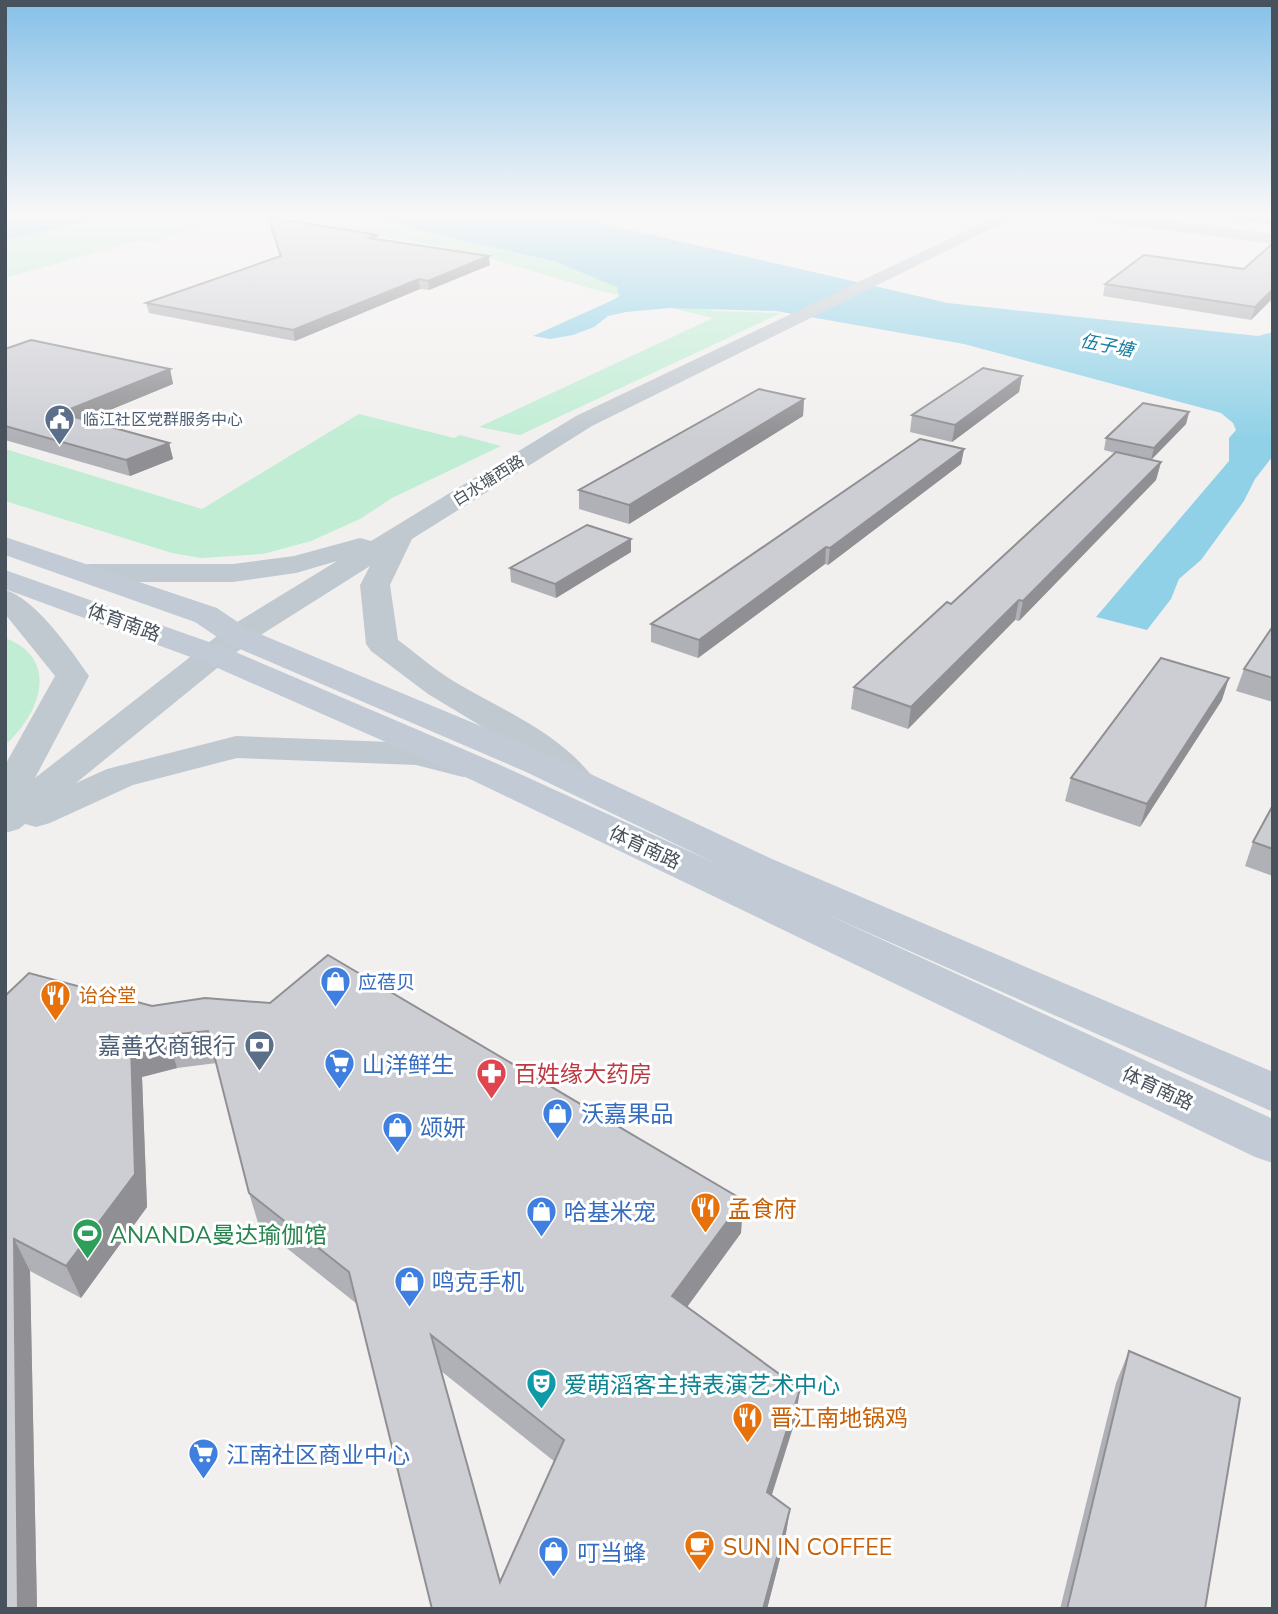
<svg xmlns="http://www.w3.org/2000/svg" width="1278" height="1614" font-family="Mulish,'Noto Sans SC',sans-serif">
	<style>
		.green { fill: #c0edd4 }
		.water { fill: #90d1e7 }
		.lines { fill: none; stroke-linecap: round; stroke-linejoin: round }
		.tertiary { fill: #c1c9d0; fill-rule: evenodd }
		.secondary { fill: #c1cad5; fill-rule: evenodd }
		.wall { fill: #b0b1b6; fill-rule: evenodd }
		.shaded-wall { fill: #909094 }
		.building { fill: #cdced4; stroke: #909094; stroke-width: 2; fill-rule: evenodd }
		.labels { text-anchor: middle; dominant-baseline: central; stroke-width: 6; stroke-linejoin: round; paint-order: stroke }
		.far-service-label { font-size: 16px; fill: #4e5e75; stroke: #fff; text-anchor: start }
		.far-street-label { font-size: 16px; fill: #48525c; stroke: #fff }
		.far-water-label { font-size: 18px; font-style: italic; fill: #147ea3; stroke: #fff }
		.street-label { font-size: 19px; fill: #48525c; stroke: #fff }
		.shop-label { font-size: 19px; fill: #366cbe; stroke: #fff; text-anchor: start }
		.food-label { font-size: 19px; fill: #c56008; stroke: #fff; text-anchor: start }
		.near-service-label { font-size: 23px; fill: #4e5e75; stroke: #fff; text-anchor: end }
		.near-shop-label { font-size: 23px; fill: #366cbe; stroke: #fff; text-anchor: start }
		.near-health-label { font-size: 23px; fill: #be3a42; stroke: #fff; text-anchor: start }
		.near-food-label { font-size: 23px; fill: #c56008; stroke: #fff; text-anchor: start }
		.near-leisure-label { font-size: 23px; fill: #27864d; stroke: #fff; text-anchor: start }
		.near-culture-label { font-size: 23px; fill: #0d838f; stroke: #fff; text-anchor: start }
	</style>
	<rect width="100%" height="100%" fill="#f2f0ef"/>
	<g class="green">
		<path d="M 127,213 L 246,213 L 154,242 L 137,241 L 5,278 L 5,240 Z"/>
		<path d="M 256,213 L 345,213 L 366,216 L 554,262 L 606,280 L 616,287 L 715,311 L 781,313 L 520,435 L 479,427 L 713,318 L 589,288 L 492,259 L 416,242 L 320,227 Z"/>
		<path d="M 359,414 L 454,438 L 460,435 L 501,446 L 392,498 L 360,519 L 311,541 L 263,554 L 201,558 L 172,553 L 5,501 L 5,449 L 202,509 Z"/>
		<path d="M 5,638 C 61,659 40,714 5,745 Z"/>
	</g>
	<g class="water">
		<path d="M 26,213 L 126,213 L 5,240 L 5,218 Z"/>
		<path d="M 347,213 L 617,213 L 600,223 L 948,303 L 1258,336 L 1273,332 L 1273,456 L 1255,479 L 1244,501 L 1201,560 L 1179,579 L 1171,599 L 1147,630 L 1096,617 L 1229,461 L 1229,438 L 1236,430 L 1233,423 L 1221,413 L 964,344 L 776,311 L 670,308 L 626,312 L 608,316 L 594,327 L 573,335 L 550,339 L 533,336 L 613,300 L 619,296 L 617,287 L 556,262 L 406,227 L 406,225 Z"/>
	</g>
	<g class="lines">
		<g class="tertiary">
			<path d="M 1004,213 L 1023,213 L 592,426 L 412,539 L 390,585 L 398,640 C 417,654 435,670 455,682 C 504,711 564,735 597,783 L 591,791 L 578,794 L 565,791 L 524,752 L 428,694 L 371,651 L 366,644 L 360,585 L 370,566 L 248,643 L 76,783 L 107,769 L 236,736 L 417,743 L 476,758 L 481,766 L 476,774 L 463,777 L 416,765 L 237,758 L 133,785 L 50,823 L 36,827 L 25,824 L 19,829 L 5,833 L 5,765 L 55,676 L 5,614 L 5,590 C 34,597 72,651 89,676 L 35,778 L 226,629 L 337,561 L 296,573 L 233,582 L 89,582 L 79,579 L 74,573 L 79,567 L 89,564 L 233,564 L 294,556 L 360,538 L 371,541 L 576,416 Z"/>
			<path d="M 1064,213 L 1107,213 L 1273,234 L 1273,244 L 1071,218 Z"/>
		</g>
		<path class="secondary" d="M 5,537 L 217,608 L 248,629 L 550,755 L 772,859 L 1273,1072 L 1273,1112 L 826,914 L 1273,1119 L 1273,1163 L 1255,1157 L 472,780 L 204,662 L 5,589 L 5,570 L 226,648 L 498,764 L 715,863 L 524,771 L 226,643 L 195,622 L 5,555 Z"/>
	</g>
	<g class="wall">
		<path d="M 1185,213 L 1273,213 L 1273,225 Z"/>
		<path d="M 268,217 L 377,235 L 377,239 L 490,265 L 429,290 L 420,289 L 295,341 L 149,313 L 146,303 L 280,257 L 270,225 Z"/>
		<path d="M 1273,243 L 1273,301 L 1270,301 L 1251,320 L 1103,296 L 1105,284 L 1244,269 Z"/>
		<path d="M 5,349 L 170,369 L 173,384 L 85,420 L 169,443 L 173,459 L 130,476 L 5,440 Z"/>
		<path d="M 1022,376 L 1019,392 L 952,442 L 910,432 L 912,415 Z"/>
		<path d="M 804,399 L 803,416 L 629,524 L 579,509 L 579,490 L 686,431 L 686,429 Z"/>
		<path d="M 1189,412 L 1186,424 L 1151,460 L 1161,462 L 1156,480 L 1019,621 L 1015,620 L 908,729 L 851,709 L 854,687 L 951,604 L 1115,453 L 1104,450 L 1106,438 Z"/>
		<path d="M 964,449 L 961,464 L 828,565 L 825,564 L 698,658 L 651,642 L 651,624 Z"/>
		<path d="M 631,552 L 556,598 L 511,582 L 510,568 Z"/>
		<path d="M 1273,626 L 1273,702 L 1236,691 L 1244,669 Z"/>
		<path d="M 1222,700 L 1140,827 L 1065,801 L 1071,778 Z"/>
		<path d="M 1273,805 L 1273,876 L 1245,866 L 1253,842 Z"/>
		<path d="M 29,973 L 743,1200 L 741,1233 L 687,1307 L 800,1389 L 795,1421 L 772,1495 L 790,1509 L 785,1539 L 767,1609 L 432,1609 L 357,1304 L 259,1226 L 249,1193 L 217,1063 L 177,1068 L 142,1077 L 147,1207 L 81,1298 L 30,1271 L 37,1609 L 5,1609 L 5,996 ZM 441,1371 L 555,1462 L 500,1582 Z"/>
		<path d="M 1129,1351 L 1205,1609 L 1060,1609 L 1116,1383 Z"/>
	</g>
	<g class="shaded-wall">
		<path d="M 489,256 L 490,265 L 429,290 L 428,281 Z"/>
		<path d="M 419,279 L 420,289 L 295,341 L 293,330 Z"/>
		<path d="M 1273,289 L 1270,301 L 1251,320 L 1255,307 Z"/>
		<path d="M 170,369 L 173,384 L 64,429 L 60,413 Z"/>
		<path d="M 1022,376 L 1019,392 L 952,442 L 955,425 Z"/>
		<path d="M 804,399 L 803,416 L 629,524 L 629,505 Z"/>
		<path d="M 1189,412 L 1186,424 L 1151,460 L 1154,448 Z"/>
		<path d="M 169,443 L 173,459 L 130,476 L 126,460 Z"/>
		<path d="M 964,449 L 961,464 L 828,565 L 830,548 Z"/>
		<path d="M 1161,462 L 1156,480 L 1019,621 L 1023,601 Z"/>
		<path d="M 631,539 L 631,552 L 556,598 L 555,584 Z"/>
		<path d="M 826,547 L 825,564 L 698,658 L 699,640 Z"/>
		<path d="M 1019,600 L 1015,620 L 908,729 L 911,707 Z"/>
		<path d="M 1229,678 L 1222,700 L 1140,827 L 1147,804 Z"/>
		<path d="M 167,1035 L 177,1068 L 142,1077 L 147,1207 L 81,1298 L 66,1266 L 131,1045 Z"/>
		<path d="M 743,1200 L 741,1233 L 671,1329 L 672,1296 Z"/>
		<path d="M 14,1239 L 30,1271 L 37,1609 L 18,1609 Z"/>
		<path d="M 800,1389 L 795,1421 L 763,1522 L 767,1492 Z"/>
		<path d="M 790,1509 L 785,1539 L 767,1609 L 763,1609 Z"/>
	</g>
	<g class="building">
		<path d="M 268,217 L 377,235 L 369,238 L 489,256 L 428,281 L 419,279 L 293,330 L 146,303 L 281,256 Z"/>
		<path d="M 1273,243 L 1273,289 L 1255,307 L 1105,284 L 1144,255 L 1244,269 Z"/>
		<path d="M 31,340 L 170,369 L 60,413 L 169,443 L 126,460 L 5,426 L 5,349 Z"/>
		<path d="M 983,368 L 1022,376 L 955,425 L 912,415 Z"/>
		<path d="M 759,389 L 804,399 L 629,505 L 579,490 Z"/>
		<path d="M 1143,403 L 1189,412 L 1154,448 L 1106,438 Z"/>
		<path d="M 920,439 L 964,449 L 830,548 L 826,547 L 699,640 L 651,624 Z"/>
		<path d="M 1116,452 L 1161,462 L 1023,601 L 1019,600 L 911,707 L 854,687 L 947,602 L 951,604 Z"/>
		<path d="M 587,525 L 631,539 L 555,584 L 510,568 Z"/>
		<path d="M 1273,626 L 1273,678 L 1244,669 Z"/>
		<path d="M 1161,658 L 1229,678 L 1147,804 L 1071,778 Z"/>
		<path d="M 1273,805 L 1273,849 L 1253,842 Z"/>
		<path d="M 328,955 L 743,1200 L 672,1296 L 800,1389 L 767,1492 L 790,1509 L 763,1609 L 432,1609 L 349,1272 L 249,1193 L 208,1031 L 167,1035 L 131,1045 L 135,1174 L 66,1266 L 14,1239 L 18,1609 L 5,1609 L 5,996 L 29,973 L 152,1006 L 205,998 L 270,1003 ZM 431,1335 L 564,1440 L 500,1582 Z"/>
		<path d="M 1129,1351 L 1240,1398 L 1205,1609 L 1067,1609 Z"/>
	</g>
	<linearGradient id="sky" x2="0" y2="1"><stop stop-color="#85c0e8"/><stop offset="0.49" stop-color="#f9f8f8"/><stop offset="1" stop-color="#f9f8f8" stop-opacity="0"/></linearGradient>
	<rect width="1278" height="439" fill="url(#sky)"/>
	<defs>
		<symbol id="civic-pin" viewBox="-11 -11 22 30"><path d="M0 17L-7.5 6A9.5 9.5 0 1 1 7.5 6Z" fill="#5c6f8a" stroke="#fff"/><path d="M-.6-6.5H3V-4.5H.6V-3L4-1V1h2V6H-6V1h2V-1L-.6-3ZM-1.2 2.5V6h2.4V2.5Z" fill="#fff"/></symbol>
		<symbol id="shop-pin" viewBox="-11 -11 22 30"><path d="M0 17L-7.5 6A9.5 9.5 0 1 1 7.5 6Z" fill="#3f7fe0" stroke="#fff"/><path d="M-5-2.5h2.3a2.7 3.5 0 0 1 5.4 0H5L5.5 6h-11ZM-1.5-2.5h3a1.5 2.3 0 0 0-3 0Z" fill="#fff"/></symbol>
		<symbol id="restaurant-pin" viewBox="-11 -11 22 30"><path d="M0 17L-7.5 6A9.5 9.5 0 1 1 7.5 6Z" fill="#e8710a" stroke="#fff"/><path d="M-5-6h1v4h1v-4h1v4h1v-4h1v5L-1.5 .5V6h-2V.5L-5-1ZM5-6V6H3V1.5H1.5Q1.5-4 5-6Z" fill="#fff"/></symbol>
		<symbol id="bank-pin" viewBox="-11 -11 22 30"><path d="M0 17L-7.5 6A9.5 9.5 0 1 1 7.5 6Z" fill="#5c6f8a" stroke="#fff"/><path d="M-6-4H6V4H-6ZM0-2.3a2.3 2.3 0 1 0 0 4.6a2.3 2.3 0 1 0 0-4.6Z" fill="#fff"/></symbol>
		<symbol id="supermarket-pin" viewBox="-11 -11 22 30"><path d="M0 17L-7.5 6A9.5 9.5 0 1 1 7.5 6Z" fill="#3f7fe0" stroke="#fff"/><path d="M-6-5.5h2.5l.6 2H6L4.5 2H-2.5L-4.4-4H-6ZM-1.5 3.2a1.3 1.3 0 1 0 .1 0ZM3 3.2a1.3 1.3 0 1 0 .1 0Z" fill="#fff"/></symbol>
		<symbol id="pharmacy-pin" viewBox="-11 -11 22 30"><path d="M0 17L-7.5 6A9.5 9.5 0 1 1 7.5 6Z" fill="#e0444e" stroke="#fff"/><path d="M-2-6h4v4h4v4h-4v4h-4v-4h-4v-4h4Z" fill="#fff"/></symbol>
		<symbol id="stadium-pin" viewBox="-11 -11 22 30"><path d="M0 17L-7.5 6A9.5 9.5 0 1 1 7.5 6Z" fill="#2e9e5b" stroke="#fff"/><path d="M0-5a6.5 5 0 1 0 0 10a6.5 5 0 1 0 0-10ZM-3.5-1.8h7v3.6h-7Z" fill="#fff"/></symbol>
		<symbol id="theatre-pin" viewBox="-11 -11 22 30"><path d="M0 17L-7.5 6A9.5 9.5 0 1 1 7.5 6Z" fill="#0f9aa8" stroke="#fff"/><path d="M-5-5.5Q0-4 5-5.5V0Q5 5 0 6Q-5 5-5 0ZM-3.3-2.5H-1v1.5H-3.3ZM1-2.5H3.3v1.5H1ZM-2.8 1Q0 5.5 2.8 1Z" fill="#fff"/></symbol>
		<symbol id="cafe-pin" viewBox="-11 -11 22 30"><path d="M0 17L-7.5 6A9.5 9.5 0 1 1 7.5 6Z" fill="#e8710a" stroke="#fff"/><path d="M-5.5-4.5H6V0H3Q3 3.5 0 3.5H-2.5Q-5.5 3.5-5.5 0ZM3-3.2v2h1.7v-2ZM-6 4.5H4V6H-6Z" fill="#fff"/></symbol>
	</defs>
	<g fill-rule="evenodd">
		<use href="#civic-pin" x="42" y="402" width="35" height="47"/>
		<use href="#shop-pin" x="318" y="964" width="35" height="47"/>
		<use href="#restaurant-pin" x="38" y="978" width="35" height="47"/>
		<use href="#bank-pin" x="242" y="1028" width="35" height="47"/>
		<use href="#supermarket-pin" x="322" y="1046" width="35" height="47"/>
		<use href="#pharmacy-pin" x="474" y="1056" width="35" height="47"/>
		<use href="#shop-pin" x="540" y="1096" width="35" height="47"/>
		<use href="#shop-pin" x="380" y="1110" width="35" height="47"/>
		<use href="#restaurant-pin" x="688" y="1190" width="35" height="47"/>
		<use href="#shop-pin" x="524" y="1194" width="35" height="47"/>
		<use href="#stadium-pin" x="70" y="1216" width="35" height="47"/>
		<use href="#shop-pin" x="392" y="1264" width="35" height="47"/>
		<use href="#theatre-pin" x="524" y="1366" width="35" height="47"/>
		<use href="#restaurant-pin" x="730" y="1400" width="35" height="47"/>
		<use href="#supermarket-pin" x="186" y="1436" width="35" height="47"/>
		<use href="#cafe-pin" x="682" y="1528" width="35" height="47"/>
		<use href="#shop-pin" x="536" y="1534" width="35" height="47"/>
	</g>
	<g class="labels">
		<g class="far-service-label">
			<text x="83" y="419">临江社区党群服务中心</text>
		</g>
		<g class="far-street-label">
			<text transform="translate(488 480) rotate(-32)">白水塘西路</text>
		</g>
		<g class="far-water-label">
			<text transform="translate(1107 345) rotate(11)">伍子塘</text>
		</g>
		<g class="street-label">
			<text transform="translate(124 622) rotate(20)">体育南路</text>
			<text transform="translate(645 847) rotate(25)">体育南路</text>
			<text transform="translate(1158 1088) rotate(25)">体育南路</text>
		</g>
		<g class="shop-label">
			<text x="358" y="982">应蓓贝</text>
		</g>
		<g class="food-label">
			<text x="79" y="995">诒谷堂</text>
		</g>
		<g class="near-service-label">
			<text x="236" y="1045">嘉善农商银行</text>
		</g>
		<g class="near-shop-label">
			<text x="362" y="1064">山洋鲜生</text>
			<text x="581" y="1113">沃嘉果品</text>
			<text x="420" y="1127">颂妍</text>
			<text x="564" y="1211">哈基米宠</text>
			<text x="432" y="1281">鸣克手机</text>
			<text x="226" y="1454">江南社区商业中心</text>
			<text x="577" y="1552">叮当蜂</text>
		</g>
		<g class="near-health-label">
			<text x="514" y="1073">百姓缘大药房</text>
		</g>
		<g class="near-food-label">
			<text x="728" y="1208">孟食府</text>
			<text x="770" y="1417">晋江南地锅鸡</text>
			<text x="723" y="1546">SUN IN COFFEE</text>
		</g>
		<g class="near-leisure-label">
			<text x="110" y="1234">ANANDA曼达瑜伽馆</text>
		</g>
		<g class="near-culture-label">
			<text x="564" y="1384">爱萌滔客主持表演艺术中心</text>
		</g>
	</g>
	<rect width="1278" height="1614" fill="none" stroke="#48525c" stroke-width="14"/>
</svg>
